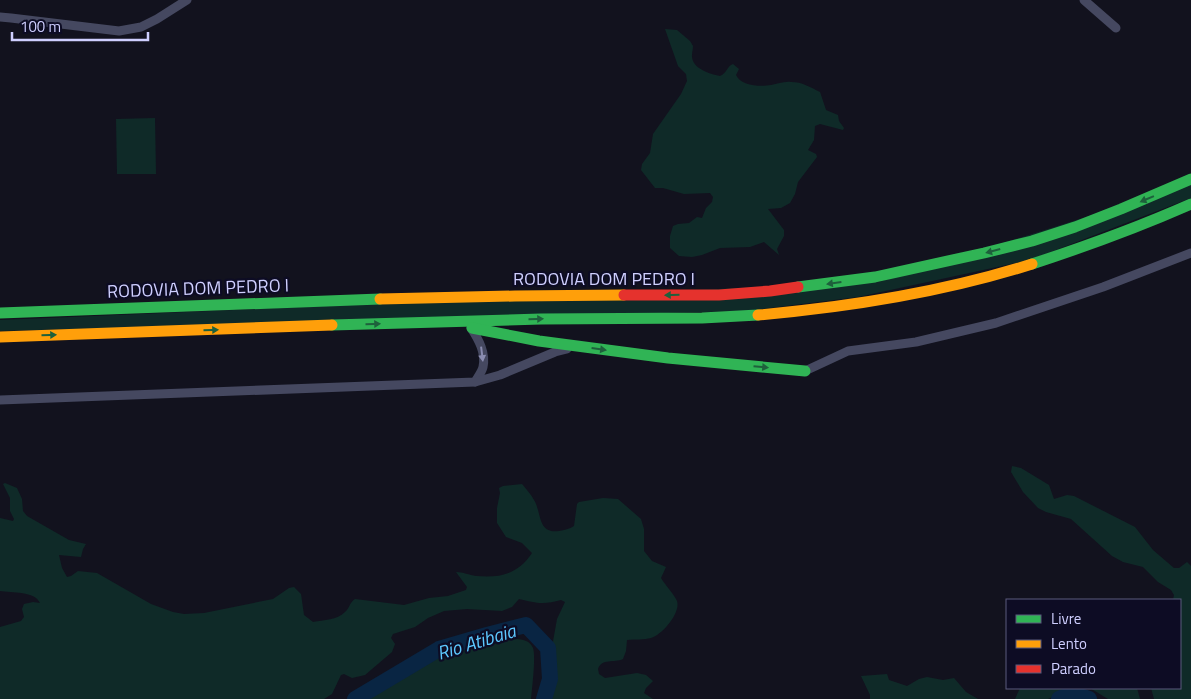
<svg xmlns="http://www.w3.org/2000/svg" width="1191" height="699" font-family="'Titillium Web',sans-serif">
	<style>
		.green { fill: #0f2a28 }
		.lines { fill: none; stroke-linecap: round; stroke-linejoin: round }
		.river { stroke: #092543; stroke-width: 16 }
		.street { stroke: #454860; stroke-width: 9 }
		.fast { stroke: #30b455; stroke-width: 11 }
		.slow { stroke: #ff9f0a; stroke-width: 11 }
		.jam { stroke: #e5322d; stroke-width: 11 }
		.oneway { fill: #1e603c }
		.oneway2 { fill: #8a8cb0 }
		.labels { text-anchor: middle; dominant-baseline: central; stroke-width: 4.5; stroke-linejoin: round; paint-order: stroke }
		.street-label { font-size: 18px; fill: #cfcfff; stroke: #0d0c24 }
		.water-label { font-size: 19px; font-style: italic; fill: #5dc8ff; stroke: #0d0c24 }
	</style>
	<rect width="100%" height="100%" fill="#12121e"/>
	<g class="green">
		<path d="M 665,29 L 677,30 L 690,41 L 693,46 C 693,49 692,52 692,55 C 691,68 709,74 720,76 C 727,73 727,66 733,64 L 739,69 L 736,75 C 741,86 760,87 771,85 C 778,84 784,81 791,82 C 802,82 810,87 820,92 L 826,110 L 838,115 L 839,121 L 844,128 L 843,130 L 820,124 L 815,126 L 814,140 L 808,150 L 816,154 L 817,157 L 798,182 L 795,194 L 790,203 L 781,208 L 768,209 L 784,230 L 784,236 L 777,249 L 779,255 L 764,242 L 750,247 L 720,248 L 702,255 L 692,257 L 679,256 L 670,248 L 670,236 L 673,226 L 678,224 L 689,223 L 697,217 L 702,218 L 706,208 L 712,202 L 713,197 L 710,193 L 684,194 L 663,188 L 655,188 L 641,170 L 642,164 L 650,153 L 653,134 L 681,94 L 687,81 L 686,74 L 678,66 Z"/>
		<path d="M 155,118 L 156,174 L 117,174 L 116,119 Z"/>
		<path d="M 1191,184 L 1191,198 L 1030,260 L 858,297 L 745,311 L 0,331 L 0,320 L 879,282 Z"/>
		<path d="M 1012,466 L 1021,468 L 1049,485 L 1054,499 L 1067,495 L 1074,496 L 1135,527 L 1153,550 L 1174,568 L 1179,568 L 1187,562 L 1191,566 L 1191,699 L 1154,699 L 1151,688 L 1180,688 L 1180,600 L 1173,600 L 1174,595 L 1171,590 L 1158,582 L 1143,567 L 1123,562 L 1112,556 L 1071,519 L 1046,512 L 1038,508 L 1023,492 L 1011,472 Z"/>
		<path d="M 5,483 L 17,488 L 22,499 L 23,511 L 27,516 L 69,540 L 86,544 L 83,549 L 81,557 L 59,555 L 62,568 L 67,577 L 71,576 L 78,571 L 97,573 L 151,604 L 173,612 L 184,614 L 204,613 L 273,599 L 289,588 L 294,587 L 301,594 L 304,615 L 313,622 C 324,620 337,620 345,612 C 350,608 349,603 355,599 L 404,605 L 429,598 L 448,596 L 466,590 L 467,587 L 456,572 C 463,572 469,575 476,576 C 501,578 518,574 532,553 L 522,543 L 506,537 L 497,523 L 497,508 L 500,493 L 499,488 L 503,486 L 522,484 C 526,489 531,494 534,500 C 542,513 537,534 559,531 C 565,530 569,529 574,526 L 577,504 L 579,502 L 603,498 L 618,499 L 641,519 L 644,529 L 644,551 L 652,561 L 666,567 L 661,578 C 665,585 674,594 677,601 C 681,613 662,635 651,638 C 644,640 635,639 627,640 L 626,651 L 623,659 C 614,663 602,658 598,669 L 599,674 L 605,678 L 637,673 L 646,675 L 653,681 L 646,688 L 644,693 L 653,699 L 547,699 L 556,676 L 552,647 L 557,619 L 565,602 L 561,600 C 544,605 535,603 519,599 L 512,607 L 502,611 L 467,609 L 444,611 L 428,618 L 415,627 L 393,634 L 391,638 L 395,644 L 392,652 L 365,675 L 352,678 L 344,674 L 341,675 L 332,694 L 324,699 L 0,699 L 0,627 L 21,621 L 24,617 L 22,609 L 24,604 L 33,602 L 40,603 C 35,591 12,593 0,591 L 0,518 L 13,521 L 14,519 L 10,511 L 10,498 L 3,484 Z"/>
		<path d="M 462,638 C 469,640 478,642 485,642 C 498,642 527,632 533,648 C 536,657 532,688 531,699 L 353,699 L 387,679 L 436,646 L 450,640 Z"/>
		<path d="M 887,674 L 889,680 L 907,686 L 919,679 L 927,677 L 943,680 L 954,678 L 966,692 L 978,699 L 870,699 L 870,695 L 861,676 Z"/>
		<path d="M 1020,688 L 1074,688 L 1048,699 L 1015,699 Z"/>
		<path d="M 1090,688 L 1137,688 L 1140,699 L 1108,699 Z"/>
	</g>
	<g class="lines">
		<g class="river">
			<path d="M 355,699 L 439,649 L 487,635 L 526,625 L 548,648 L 550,679 L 544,699"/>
			<path d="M 1059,699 C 1066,695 1081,695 1089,699"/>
		</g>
		<g class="street">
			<path d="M 1084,0 L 1116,28"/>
			<path d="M 0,17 L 11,18 L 119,31 L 141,27 L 157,19 L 187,0"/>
			<path d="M 471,328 C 479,340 486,353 483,367 C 482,372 477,378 475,382"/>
			<path d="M 805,371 L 848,351 L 916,342 L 996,323 L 1103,287 L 1191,253"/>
			<path d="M 0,400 L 475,382 L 500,375 L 555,352 L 567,349"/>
		</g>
		<g class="fast">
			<path d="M 1032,264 C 1087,246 1139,227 1191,204"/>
			<path d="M 798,287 L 875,277 L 984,253 L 1032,241 L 1075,227 L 1121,209 L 1191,179"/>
			<path d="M 0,313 L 380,299"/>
			<path d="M 332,325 L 541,319 L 702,318 L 758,315"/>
			<path d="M 472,328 L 539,341 L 668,358 L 805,371"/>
		</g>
		<g class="slow">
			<path d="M 380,299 L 515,296 L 624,295"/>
			<path d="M 758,315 C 850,307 944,292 1032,264"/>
			<path d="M 0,337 L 332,325"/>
		</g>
		<path class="jam" d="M 624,295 L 719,295 L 770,291 L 798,287"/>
	</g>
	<defs><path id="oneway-solid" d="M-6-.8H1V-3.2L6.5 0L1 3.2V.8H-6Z" transform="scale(1.25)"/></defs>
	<g class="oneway">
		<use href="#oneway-solid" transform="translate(1147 199) rotate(157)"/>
		<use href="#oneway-solid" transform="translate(993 251) rotate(165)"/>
		<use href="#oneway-solid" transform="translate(834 283) rotate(172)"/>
		<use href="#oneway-solid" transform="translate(672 295) rotate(179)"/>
		<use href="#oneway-solid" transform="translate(536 319) rotate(-1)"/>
		<use href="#oneway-solid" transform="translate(373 324) rotate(-2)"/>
		<use href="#oneway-solid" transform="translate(211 330) rotate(-2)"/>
		<use href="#oneway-solid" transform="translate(49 335) rotate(-2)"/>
		<use href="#oneway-solid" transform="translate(599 349) rotate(8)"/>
		<use href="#oneway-solid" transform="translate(761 367) rotate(5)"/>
	</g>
	<use class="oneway2" href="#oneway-solid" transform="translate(482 354) rotate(83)"/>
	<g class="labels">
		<g class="street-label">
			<text x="604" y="278">RODOVIA DOM PEDRO I</text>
			<text transform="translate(198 288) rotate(-2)">RODOVIA DOM PEDRO I</text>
		</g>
		<g class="water-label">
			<text transform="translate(476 641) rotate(-17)">Rio Atibaia</text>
		</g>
	</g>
	<rect x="1006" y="599" width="175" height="90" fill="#0d0c24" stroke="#5b5a7c"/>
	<rect x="1016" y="615" width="25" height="8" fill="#30b455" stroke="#5b5a7c"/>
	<text x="1051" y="624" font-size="15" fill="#cfcfff">Livre</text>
	<rect x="1016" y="640" width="25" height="8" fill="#ff9f0a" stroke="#5b5a7c"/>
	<text x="1051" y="649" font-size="15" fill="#cfcfff">Lento</text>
	<rect x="1016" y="665" width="25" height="8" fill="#e5322d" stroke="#5b5a7c"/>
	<text x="1051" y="674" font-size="15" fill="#cfcfff">Parado</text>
	<path d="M12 32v8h136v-8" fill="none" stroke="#cfcfff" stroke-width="2.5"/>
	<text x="20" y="32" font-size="15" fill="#cfcfff" stroke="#0d0c24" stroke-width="4" paint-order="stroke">100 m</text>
</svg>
